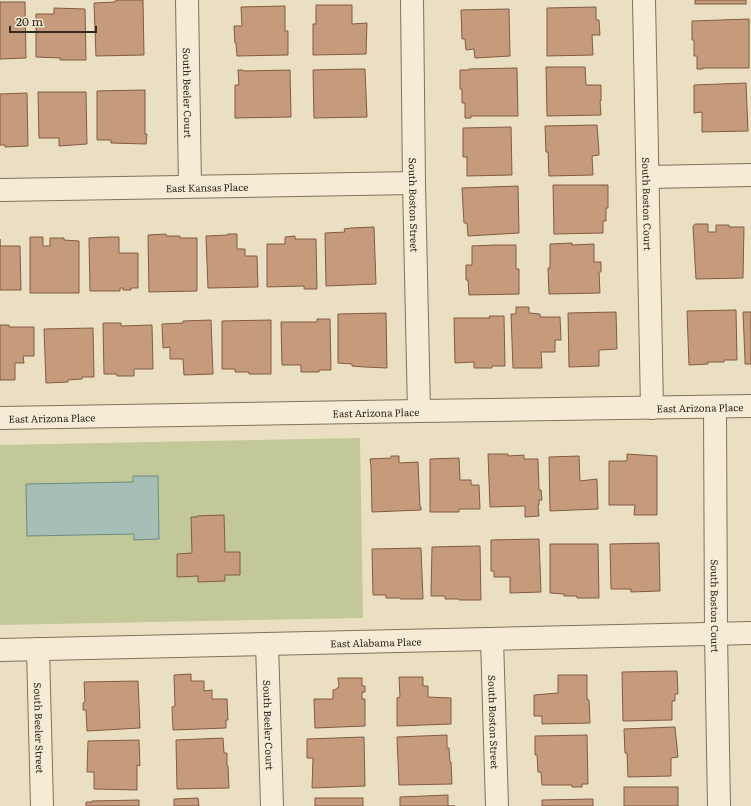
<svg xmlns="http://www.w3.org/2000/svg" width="751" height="806" font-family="Literata,serif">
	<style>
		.green { fill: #c2c898 }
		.water { fill: #a5beb6; stroke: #6c8b83 }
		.building { fill: #c69b7b; stroke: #815b43 }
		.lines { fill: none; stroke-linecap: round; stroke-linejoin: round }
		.street-casing { stroke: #83715b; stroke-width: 24 }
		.street { stroke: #f6ecd5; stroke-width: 22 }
		.labels { text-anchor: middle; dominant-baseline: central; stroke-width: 3; stroke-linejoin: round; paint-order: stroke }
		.street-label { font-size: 10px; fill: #34291e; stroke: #f3e9d2 }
	</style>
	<rect width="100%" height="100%" fill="#ebdfc3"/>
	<path class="green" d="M 360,438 L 363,618 L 0,625 L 0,445 Z"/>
	<path class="water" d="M 133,476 L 158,476 L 159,539 L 134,540 L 134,534 L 27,536 L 26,484 L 133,482 Z"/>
	<g class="building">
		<path d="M 119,0 L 143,0 L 144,55 L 96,56 L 94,3 L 115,2 L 115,1 Z"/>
		<rect x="695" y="0" width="51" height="4"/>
		<path d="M 0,2 L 25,2 L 26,58 L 0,59 Z"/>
		<path d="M 316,5 L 352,5 L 352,24 L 367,23 L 366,54 L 313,55 L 313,24 L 316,24 Z"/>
		<path d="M 285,6 L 285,31 L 288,31 L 288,55 L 237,56 L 236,43 L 235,43 L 234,26 L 242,26 L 241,7 Z"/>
		<path d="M 596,7 L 596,20 L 599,20 L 600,35 L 592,35 L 593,55 L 547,56 L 547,8 Z"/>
		<path d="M 54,8 L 85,9 L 86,60 L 60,60 L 60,58 L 36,57 L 36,14 L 54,14 Z"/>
		<path d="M 509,9 L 510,56 L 475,58 L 474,49 L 466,50 L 465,39 L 462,39 L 461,10 Z"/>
		<path d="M 749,19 L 749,68 L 703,68 L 703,69 L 697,69 L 697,56 L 694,56 L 694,40 L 692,40 L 692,21 Z"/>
		<path d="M 546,67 L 585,67 L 586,85 L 601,85 L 601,101 L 600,101 L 601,115 L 547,116 Z"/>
		<path d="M 517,68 L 518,116 L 471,116 L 471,118 L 465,118 L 465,103 L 462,103 L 462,89 L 460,89 L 460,70 L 469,70 L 469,69 Z"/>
		<path d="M 357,69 L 365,69 L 367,117 L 314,118 L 313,70 Z"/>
		<path d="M 238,70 L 243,70 L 244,71 L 290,70 L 291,117 L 235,118 L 235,85 L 239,85 Z"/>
		<path d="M 746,83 L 748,131 L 702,132 L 702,112 L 694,113 L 694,85 Z"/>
		<path d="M 145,90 L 145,134 L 147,134 L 146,144 L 111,143 L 111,140 L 97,140 L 97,91 Z"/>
		<path d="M 38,92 L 86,92 L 87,144 L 59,146 L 59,138 L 39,138 Z"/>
		<path d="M 27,93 L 28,146 L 5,147 L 5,145 L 0,145 L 0,94 Z"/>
		<path d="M 597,125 L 599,152 L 599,155 L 592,156 L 593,175 L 549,176 L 548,152 L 546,152 L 545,126 Z"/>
		<path d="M 511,127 L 512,175 L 467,176 L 467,157 L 463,157 L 463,128 Z"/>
		<path d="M 553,185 L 608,185 L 608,208 L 606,208 L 606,221 L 603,221 L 603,233 L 554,234 Z"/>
		<path d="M 518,186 L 519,233 L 468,236 L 467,223 L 464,223 L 462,188 Z"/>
		<path d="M 695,224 L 708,224 L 708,232 L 716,232 L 716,225 L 729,225 L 729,227 L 744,227 L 743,278 L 696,279 L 693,226 Z"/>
		<path d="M 374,227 L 376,284 L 326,286 L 325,233 L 345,232 L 344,229 L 351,228 Z"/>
		<path d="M 166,234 L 166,236 L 180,236 L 180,238 L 197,238 L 197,291 L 149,292 L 148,235 Z"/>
		<path d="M 228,234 L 237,234 L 237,249 L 245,249 L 245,256 L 257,256 L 258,287 L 208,288 L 206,236 L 228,235 Z"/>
		<path d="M 295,236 L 295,239 L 316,239 L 317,289 L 304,289 L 304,286 L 267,287 L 267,244 L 285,244 L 285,237 Z"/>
		<path d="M 30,237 L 43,237 L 43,246 L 50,246 L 50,238 L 64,238 L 64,240 L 79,241 L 79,293 L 30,293 Z"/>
		<path d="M 110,237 L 119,237 L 119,253 L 138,253 L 138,288 L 131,288 L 131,290 L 123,290 L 123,288 L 120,288 L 120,291 L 90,291 L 89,238 Z"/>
		<path d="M 0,239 L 0,246 L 20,246 L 21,290 L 0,290 Z"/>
		<path d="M 572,243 L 572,245 L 594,244 L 594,262 L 601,262 L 601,272 L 599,272 L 600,293 L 549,294 L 548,268 L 550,268 L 550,244 Z"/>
		<path d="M 495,245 L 516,245 L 516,269 L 519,269 L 519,294 L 469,295 L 468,280 L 466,280 L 466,265 L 472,265 L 472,246 Z"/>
		<path d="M 516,307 L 529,307 L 529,313 L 540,314 L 540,317 L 560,317 L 561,340 L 555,340 L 555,352 L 541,352 L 542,368 L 513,368 L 511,314 L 516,314 Z"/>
		<path d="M 736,310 L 737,360 L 724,360 L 724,362 L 708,362 L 708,364 L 689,365 L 687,311 Z"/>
		<path d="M 616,312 L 617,349 L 599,350 L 599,366 L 569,367 L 568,313 Z"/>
		<path d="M 743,312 L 751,312 L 751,364 L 745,364 L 745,360 Z"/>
		<path d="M 386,313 L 387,368 L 365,367 L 352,366 L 352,364 L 338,363 L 338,314 Z"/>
		<path d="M 489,316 L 504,316 L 505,366 L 492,366 L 492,368 L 474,368 L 474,362 L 455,363 L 454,318 L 490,318 Z"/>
		<path d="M 317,319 L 330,319 L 331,370 L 319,370 L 319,372 L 301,372 L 301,365 L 282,365 L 281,322 L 317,322 Z"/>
		<path d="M 211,320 L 213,374 L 184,375 L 183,359 L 170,359 L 170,347 L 163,348 L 162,324 L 183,323 L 183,321 Z"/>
		<path d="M 271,320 L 271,374 L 249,374 L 249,372 L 235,372 L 235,369 L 222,369 L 222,321 Z"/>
		<path d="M 103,323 L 121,323 L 121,326 L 152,325 L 153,369 L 134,369 L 134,376 L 117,376 L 117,374 L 104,374 Z"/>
		<path d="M 0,325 L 9,325 L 9,327 L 34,327 L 34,356 L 23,356 L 24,363 L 15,363 L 15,380 L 0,380 Z"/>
		<path d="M 93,328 L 94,377 L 82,377 L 82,379 L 68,380 L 68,382 L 46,383 L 44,329 Z"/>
		<path d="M 488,454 L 508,454 L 508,456 L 524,455 L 524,459 L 538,459 L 539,490 L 541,490 L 542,500 L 539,500 L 539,505 L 538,505 L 539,516 L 525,517 L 525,506 L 490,507 Z"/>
		<path d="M 627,454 L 657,456 L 657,515 L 634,515 L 635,505 L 609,505 L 609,461 L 627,461 Z"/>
		<path d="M 391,456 L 399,456 L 399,463 L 418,462 L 420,507 L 421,507 L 421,510 L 372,512 L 371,466 L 370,459 L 391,458 Z"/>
		<path d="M 579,456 L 580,481 L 597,479 L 598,509 L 550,511 L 549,457 Z"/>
		<path d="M 459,458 L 460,480 L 471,480 L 471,485 L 479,485 L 480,509 L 459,509 L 459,512 L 430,512 L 430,459 Z"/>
		<path d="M 224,515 L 225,552 L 240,552 L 240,575 L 225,575 L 225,581 L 198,582 L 198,576 L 177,577 L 177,554 L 192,553 L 191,517 L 197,517 L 197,516 Z"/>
		<path d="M 539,539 L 541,592 L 510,593 L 510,577 L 494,577 L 494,571 L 491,571 L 491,540 Z"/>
		<path d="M 659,543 L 660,591 L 631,592 L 631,589 L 611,589 L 610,544 Z"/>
		<path d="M 550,544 L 598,544 L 599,598 L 577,598 L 577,596 L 564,596 L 564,594 L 550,593 Z"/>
		<path d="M 480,546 L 481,600 L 459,600 L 458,599 L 445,599 L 445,596 L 431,596 L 432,547 Z"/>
		<path d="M 421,548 L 423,599 L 400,599 L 400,598 L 386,598 L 386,595 L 373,595 L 372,549 Z"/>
		<path d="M 677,671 L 678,694 L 675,694 L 675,701 L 672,701 L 672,720 L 623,721 L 622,672 Z"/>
		<path d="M 191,674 L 191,681 L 204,681 L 204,691 L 212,690 L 212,699 L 227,699 L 228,720 L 226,720 L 226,728 L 173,730 L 172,707 L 175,706 L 174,675 Z"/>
		<path d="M 558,675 L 587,675 L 587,699 L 589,700 L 590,723 L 542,724 L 542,716 L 534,716 L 534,695 L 558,693 Z"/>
		<path d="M 399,677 L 423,677 L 423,686 L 428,686 L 428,697 L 451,698 L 451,724 L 397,726 L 397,698 L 400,697 Z"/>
		<path d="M 338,678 L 362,678 L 362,686 L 365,686 L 365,692 L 362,692 L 362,699 L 365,699 L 365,726 L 315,728 L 314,699 L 333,699 L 333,690 L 337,689 L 337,688 L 339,687 Z"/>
		<path d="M 138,681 L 140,728 L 87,731 L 86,710 L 83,710 L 83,703 L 85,702 L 84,682 Z"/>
		<path d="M 675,727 L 678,757 L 671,758 L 671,776 L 628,777 L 627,753 L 625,753 L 624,729 Z"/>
		<path d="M 447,735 L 447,748 L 449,748 L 450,762 L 451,762 L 452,784 L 399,785 L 397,737 Z"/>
		<path d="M 587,735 L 588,784 L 582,784 L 582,787 L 572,787 L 572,785 L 542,785 L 541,772 L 538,772 L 537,755 L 535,755 L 535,736 Z"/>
		<path d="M 364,737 L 365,786 L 312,788 L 313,758 L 307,758 L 307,739 Z"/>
		<path d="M 223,738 L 224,753 L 227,753 L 227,766 L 228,766 L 229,788 L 177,789 L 176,740 Z"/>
		<path d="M 139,740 L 140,766 L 137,765 L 137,790 L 94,789 L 94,772 L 87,772 L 88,741 Z"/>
		<rect x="624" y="787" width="54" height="19"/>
		<path d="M 448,795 L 448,806 L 455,806 L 400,806 L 400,797 Z"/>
		<path d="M 198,798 L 199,806 L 174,806 L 174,799 Z"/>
		<rect x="315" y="798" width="48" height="8"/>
		<path d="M 593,799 L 593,806 L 542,806 L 542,800 Z"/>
		<path d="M 139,800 L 139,806 L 86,806 L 86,802 L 92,802 L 92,801 Z"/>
	</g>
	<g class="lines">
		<defs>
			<g id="street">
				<path id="s1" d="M 187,0 L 190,186"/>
				<path id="s2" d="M 412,0 L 414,183 L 419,411"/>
				<path id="s3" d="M 644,0 L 652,408"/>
				<path d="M 648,177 L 751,175"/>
				<path id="s4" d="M 0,190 L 414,183"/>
				<path id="s5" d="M 715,407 L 716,634 L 719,806"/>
				<path id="s6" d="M 0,418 L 419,411 L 751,406"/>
				<path id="s7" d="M 492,639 L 497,806"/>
				<path id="s8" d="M 267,644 L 272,806"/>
				<path id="s9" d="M 38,649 L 42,806"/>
				<path id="s10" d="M 0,650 L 751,633"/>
			</g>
		</defs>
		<use href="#street" class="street-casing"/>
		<use href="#street" class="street"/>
	</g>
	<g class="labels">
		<g class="street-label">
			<text stroke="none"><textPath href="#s1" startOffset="93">South Beeler Court</textPath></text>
			<text stroke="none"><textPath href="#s4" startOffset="207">East Kansas Place</textPath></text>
			<text stroke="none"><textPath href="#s3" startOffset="204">South Boston Court</textPath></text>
			<text stroke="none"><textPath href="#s2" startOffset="205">South Boston Street</textPath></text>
			<text stroke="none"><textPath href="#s6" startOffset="700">East Arizona Place</textPath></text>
			<text stroke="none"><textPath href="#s6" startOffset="376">East Arizona Place</textPath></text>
			<text stroke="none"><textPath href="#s6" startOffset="52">East Arizona Place</textPath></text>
			<text stroke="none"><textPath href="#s5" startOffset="199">South Boston Court</textPath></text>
			<text stroke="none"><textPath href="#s10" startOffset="376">East Alabama Place</textPath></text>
			<text stroke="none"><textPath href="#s7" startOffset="83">South Boston Street</textPath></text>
			<text stroke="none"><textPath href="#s8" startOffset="81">South Beeler Court</textPath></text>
			<text stroke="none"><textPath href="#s9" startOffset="79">South Beeler Street</textPath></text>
		</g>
	</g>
	<path d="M10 26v6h86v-6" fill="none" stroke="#34291e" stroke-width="2"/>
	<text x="16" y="26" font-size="12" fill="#34291e" stroke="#f3e9d2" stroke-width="3" paint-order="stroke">20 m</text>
</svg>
